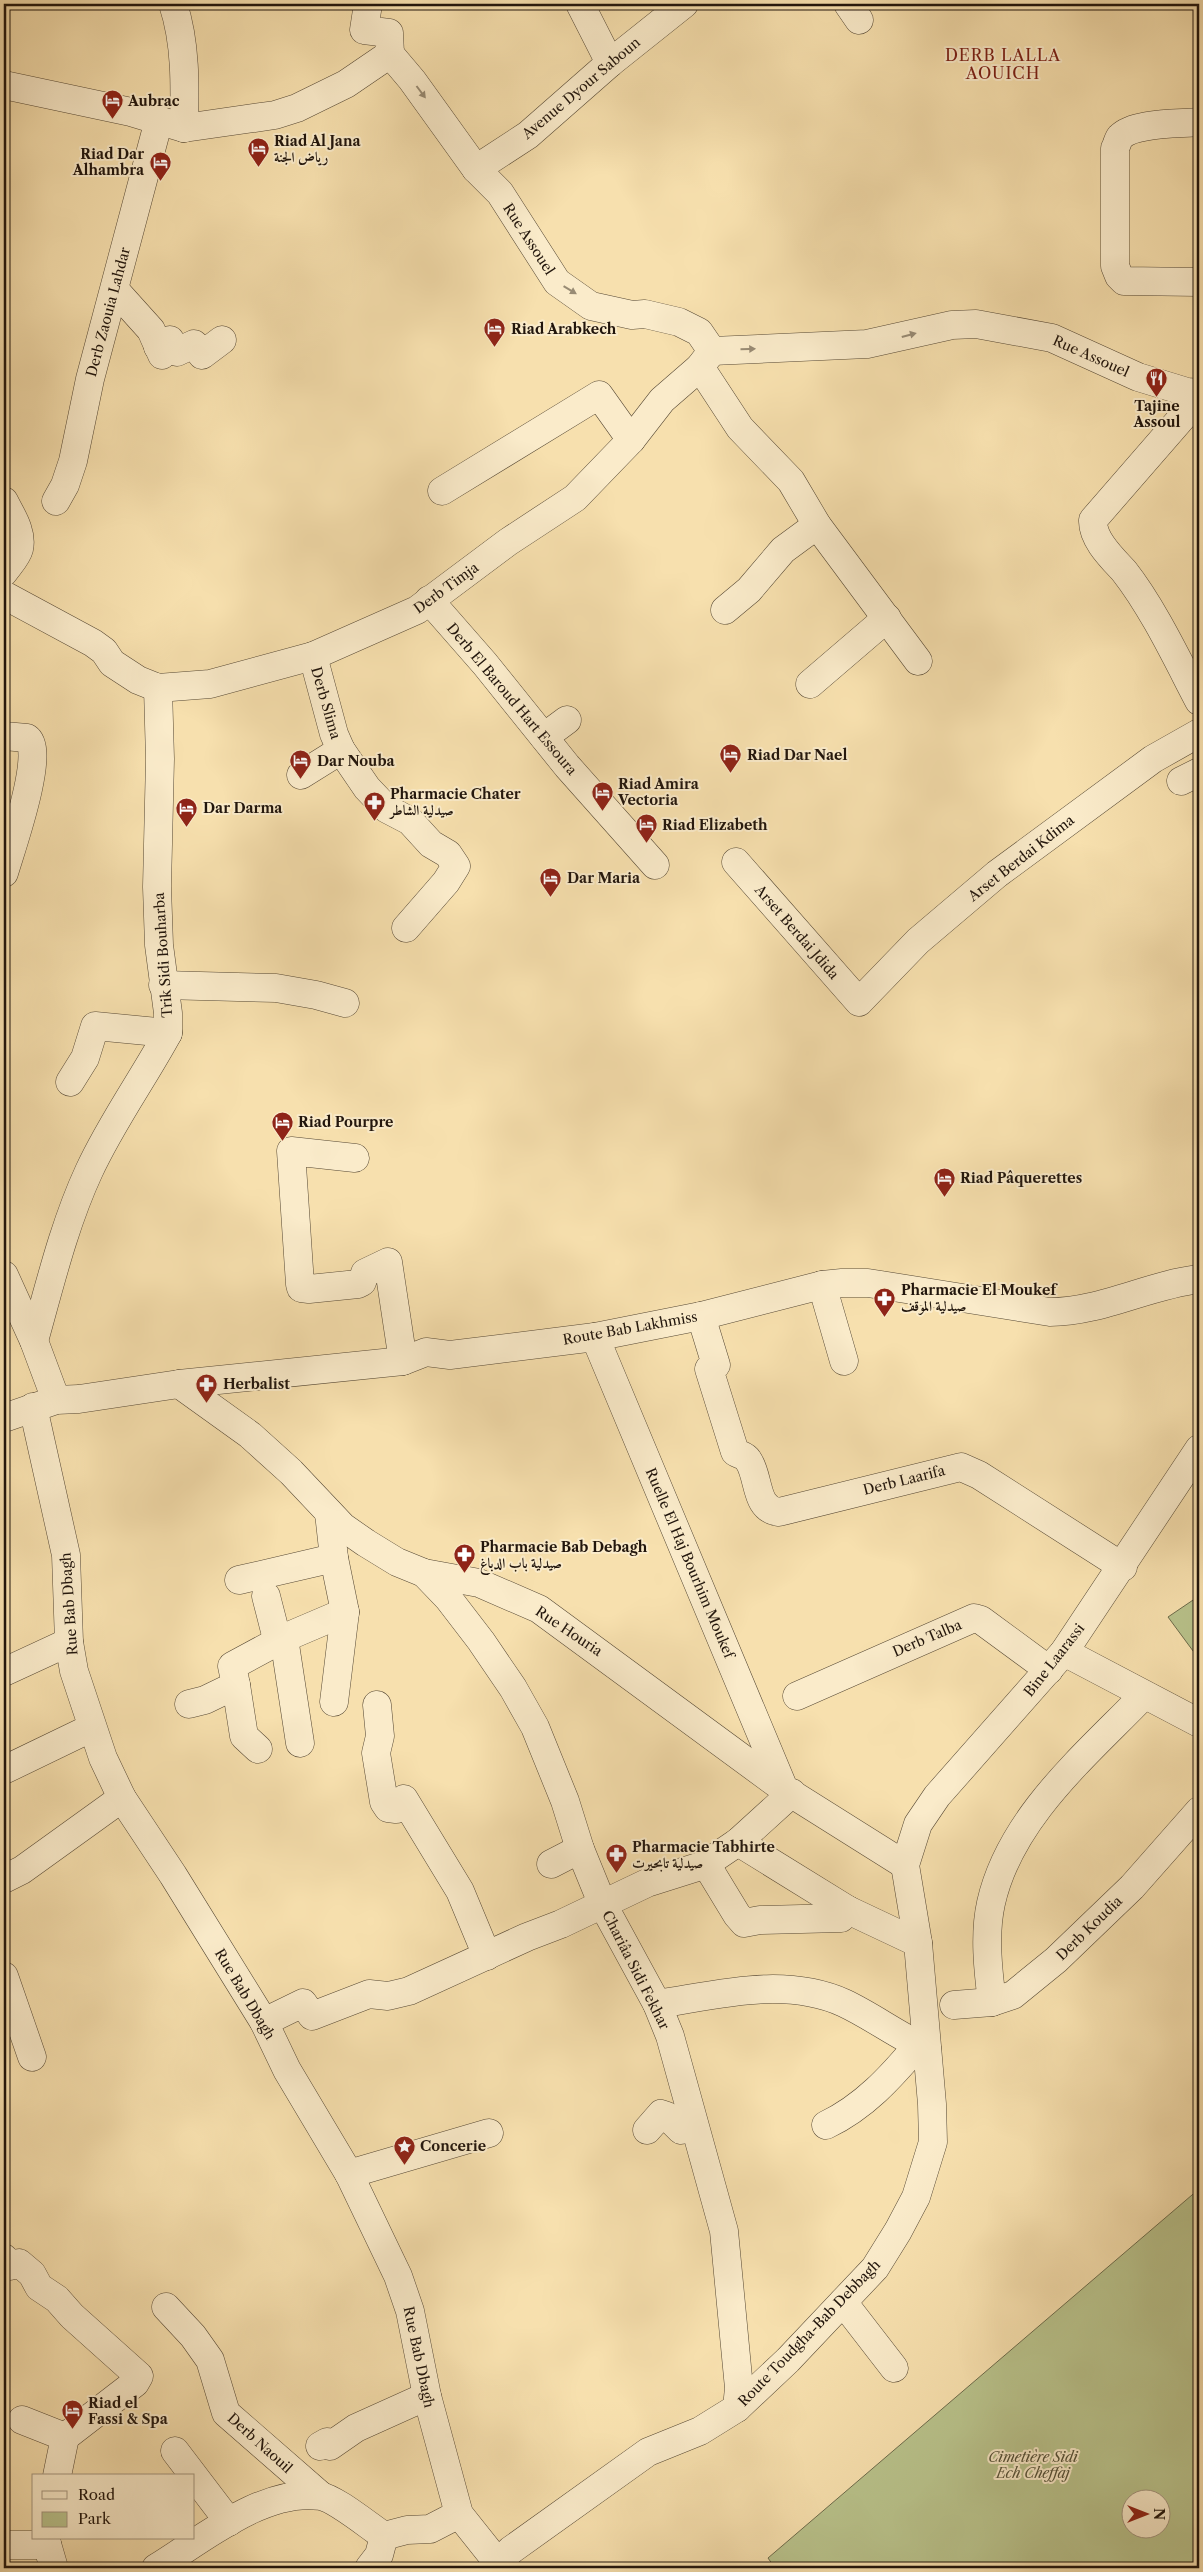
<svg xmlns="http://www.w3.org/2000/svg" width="1203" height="2572" font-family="'Libre Caslon Text',Amiri,serif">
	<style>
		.green { fill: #b9c38c; stroke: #6d6c4c; fill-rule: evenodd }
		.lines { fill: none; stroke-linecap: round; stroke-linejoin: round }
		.minor-casing { stroke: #564834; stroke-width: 29 }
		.minor { stroke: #faebca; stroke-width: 28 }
		.oneway { fill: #988b74 }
		.labels { text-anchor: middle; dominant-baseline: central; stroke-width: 4; stroke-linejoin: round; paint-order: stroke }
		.street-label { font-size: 14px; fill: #21150c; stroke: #faebca }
		.poi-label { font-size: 14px; font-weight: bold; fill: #21150c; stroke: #faebca; text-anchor: start }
		.park-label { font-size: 14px; font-style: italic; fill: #565239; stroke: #faebca }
		.quarter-label { font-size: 16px; letter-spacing: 1px; fill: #7a1f14; stroke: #faebca }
	</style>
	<rect width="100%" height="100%" fill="#f7e0ae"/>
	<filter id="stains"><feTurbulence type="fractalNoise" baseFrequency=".004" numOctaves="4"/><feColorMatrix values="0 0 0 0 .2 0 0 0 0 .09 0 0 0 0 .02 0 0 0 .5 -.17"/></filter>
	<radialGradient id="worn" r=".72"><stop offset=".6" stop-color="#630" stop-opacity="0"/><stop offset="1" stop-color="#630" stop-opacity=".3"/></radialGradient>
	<g class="green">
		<path d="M 1199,1596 L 1199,1659 L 1168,1617 Z"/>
		<path d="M 1199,2189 L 1199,2568 L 775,2568 L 768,2558 ZM 1130,2500 L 1160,2500 L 1160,2530 L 1130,2530 Z"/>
	</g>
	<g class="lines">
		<defs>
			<g id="minor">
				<path d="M 173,4 C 186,43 185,86 184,128"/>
				<path d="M 368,4 L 364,30 L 389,33 L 390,54"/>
				<path d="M 580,4 L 610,63"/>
				<path d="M 848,4 L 859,20"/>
				<path d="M 390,54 L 412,80 L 476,169 L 500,193 L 557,282 L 591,306 L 632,315 L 645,314 L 679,322 L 699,332 L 712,351 L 867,344 L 952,325 L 976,324 L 1052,338 L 1138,377 L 1187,392 L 1199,393"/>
				<path d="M 4,85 L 131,112 L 184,128 L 275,115 L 297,108 L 346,84 L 390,54"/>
				<path d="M 1199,122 C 1179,124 1134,122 1120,137 C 1118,139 1117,145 1115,148 L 1115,266 L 1119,276 L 1124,281 L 1199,282"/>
				<path d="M 476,169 L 528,135 L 610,63 L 684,4"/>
				<path d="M 115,290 L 151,330 L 162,355"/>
				<path d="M 158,347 L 170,340 L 177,352 L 194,344 L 202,355 L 222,340"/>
				<path d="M 700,367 L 740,428 L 791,481 L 817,525 L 918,661"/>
				<path d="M 1199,398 L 1093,520 C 1092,539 1112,558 1124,571 C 1153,608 1177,659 1199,701"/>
				<path d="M 442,491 L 599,395 L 631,440"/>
				<path d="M 4,501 C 11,515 23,532 19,549 C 17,557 8,566 4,572"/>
				<path d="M 56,501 L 65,485 L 73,461 L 90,379 L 159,120"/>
				<path d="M 4,595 L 93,643 L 104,651 L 112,663 L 138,680 L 158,688 L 210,684 L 313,656 L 417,610 L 508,542 L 575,498 L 631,440 L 662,400 L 700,367 L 712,351"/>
				<path d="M 429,600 L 485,664 L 567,766 L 655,865"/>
				<path d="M 725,610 L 749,590 L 783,550 L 817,525"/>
				<path d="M 313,656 L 334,734 L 341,750 L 367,788 L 387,809 L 410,821 L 431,844 L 448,854 L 456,866 L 446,882 L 406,928"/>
				<path d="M 810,684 L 887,618"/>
				<path d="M 4,736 L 27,738 C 46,751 10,852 4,873"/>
				<path d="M 544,737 L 567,720"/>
				<path d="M 301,775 L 341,750"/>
				<path d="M 1181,781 L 1199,772"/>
				<path d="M 736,862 L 859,1002 L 918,941 L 997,874 L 1153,759 L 1199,733"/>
				<path d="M 163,985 L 276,988 L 316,995 L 345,1003"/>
				<path d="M 70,1082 L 85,1058 L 95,1026 L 168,1033"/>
				<path d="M 355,1158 L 291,1151 L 300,1284 L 301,1288 L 309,1289 L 358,1284 L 362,1282 L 365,1273 L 388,1262 L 403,1361"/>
				<path d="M 4,1275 L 34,1341 L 56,1400"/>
				<path d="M 822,1285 L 844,1361"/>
				<path d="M 701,1316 L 716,1365 L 709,1369 L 735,1452 C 739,1455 745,1455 748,1460 C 760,1477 754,1509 779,1512 L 961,1467 L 979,1475 L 1123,1567"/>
				<path d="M 595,1337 L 784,1789"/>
				<path d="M 34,1341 C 50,1284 64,1225 89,1171 C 111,1123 143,1079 168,1033 L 168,1013 L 159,945 L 157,887 L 160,759 L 158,688"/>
				<path d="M 179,1384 L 250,1435 L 291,1472 L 343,1527 L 366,1543 L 397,1562 L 424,1573 L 479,1583 L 539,1609 L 784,1789 L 905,1865"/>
				<path d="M 33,1407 L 66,1555 L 69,1642 L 74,1671 L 103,1758 L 122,1798 L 173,1875 L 264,2022 L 287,2070 L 349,2174 L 398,2276 L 410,2311 L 427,2396 L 459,2514 L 502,2568"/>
				<path d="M 4,1418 L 56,1400 L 79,1399 L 179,1384 L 403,1361 L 426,1352 L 450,1355 L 595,1337 L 701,1316 L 822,1285 L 842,1283 L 868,1283 L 1050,1312 C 1101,1312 1148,1285 1199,1279"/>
				<path d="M 329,1513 L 334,1558 L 345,1612 L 334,1702"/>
				<path d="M 424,1573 L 448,1598 L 481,1641 L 513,1688 L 535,1727 L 565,1801 L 580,1849 L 602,1903 L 657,2004 L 670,2036 L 724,2231 L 739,2388 L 737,2408"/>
				<path d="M 239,1580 L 334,1558"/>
				<path d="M 266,1596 L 278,1643"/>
				<path d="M 284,1638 L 300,1743"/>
				<path d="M 1064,1652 L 1199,1723"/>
				<path d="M 4,1672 L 69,1642"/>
				<path d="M 236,1685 L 244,1736 L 258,1749"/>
				<path d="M 797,1696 L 974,1618 L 981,1620 L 1049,1670"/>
				<path d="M 189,1704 L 205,1700 L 236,1685 L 232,1666 L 284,1638 L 345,1612"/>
				<path d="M 377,1705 L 380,1736 L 376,1753 L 384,1802 L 388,1808 L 396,1809 L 404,1799 L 460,1891 L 487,1956"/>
				<path d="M 4,1770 L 91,1728"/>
				<path d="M 738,1842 L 848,1910 L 918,1943"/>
				<path d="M 551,1864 L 580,1849"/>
				<path d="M 706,1864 L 737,1915 L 744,1923 L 760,1920 L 841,1918 L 848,1910"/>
				<path d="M 4,1879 L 22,1870 L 122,1798"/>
				<path d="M 4,1976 L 32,2057"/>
				<path d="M 992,2002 C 988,1970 984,1934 991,1903 C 1010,1818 1085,1756 1143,1696"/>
				<path d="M 657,2004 C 718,1995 784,1976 844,2003 C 872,2016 898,2036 927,2049"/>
				<path d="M 954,2005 L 992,2002 L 1013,1995 L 1056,1960 L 1132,1887 L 1199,1811"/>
				<path d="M 264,2022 L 303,2003 L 312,2016 L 369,1994 L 388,1996 L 409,1991 L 527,1937 L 561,1924 L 647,1883 L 704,1865 L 738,1842 L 792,1793"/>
				<path d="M 826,2125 C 864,2107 891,2077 918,2045"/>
				<path d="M 647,2130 L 661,2114 L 667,2116 L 681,2130 L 692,2123"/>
				<path d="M 349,2174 L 489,2133"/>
				<path d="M 4,2258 L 10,2266 L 19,2263 L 32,2274 L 39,2287 L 57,2299 L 72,2316 L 139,2376 L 135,2383 L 65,2437"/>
				<path d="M 843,2302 L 894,2368"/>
				<path d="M 166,2307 L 193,2336 L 210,2360 L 226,2413 L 320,2495"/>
				<path d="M 22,2420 L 65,2437 L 57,2476"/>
				<path d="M 320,2446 L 327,2442 L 330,2446 L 356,2428 L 427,2396"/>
				<path d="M 175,2451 L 229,2522"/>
				<path d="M 47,2544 L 54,2568"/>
				<path d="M 4,2545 L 41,2545 L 47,2544 L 45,2538"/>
				<path d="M 497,2563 L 511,2550 L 648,2452 L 700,2431 L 737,2408 L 788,2360 L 875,2268 L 898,2231 L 916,2197 L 933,2142 L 932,2104 L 918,1943 L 905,1865 L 918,1824 L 937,1796 L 1064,1652 L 1199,1449"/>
				<path d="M 156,2568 C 202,2540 263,2488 320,2496 C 335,2498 370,2527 384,2536 L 407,2530 L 430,2529 L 459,2514"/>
				<path d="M 369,2568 L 379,2555 L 384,2536"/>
			</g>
		</defs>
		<use href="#minor" class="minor-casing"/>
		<use href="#minor" class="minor"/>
	</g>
	<defs><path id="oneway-solid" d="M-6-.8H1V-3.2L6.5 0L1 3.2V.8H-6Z" transform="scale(1.25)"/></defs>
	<g class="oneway">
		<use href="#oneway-solid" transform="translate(421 92) rotate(53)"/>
		<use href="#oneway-solid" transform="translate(570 290) rotate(31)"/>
		<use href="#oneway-solid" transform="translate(909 335) rotate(-15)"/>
		<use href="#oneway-solid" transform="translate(748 349) rotate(-2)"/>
	</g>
	<defs>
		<symbol id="hotel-pin" viewBox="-11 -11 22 30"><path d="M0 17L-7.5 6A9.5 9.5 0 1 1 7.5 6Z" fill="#8f2418" stroke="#faebca"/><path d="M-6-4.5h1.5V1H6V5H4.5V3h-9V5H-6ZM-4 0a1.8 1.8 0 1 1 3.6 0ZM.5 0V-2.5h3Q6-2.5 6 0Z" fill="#fff"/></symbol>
		<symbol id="restaurant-pin" viewBox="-11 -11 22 30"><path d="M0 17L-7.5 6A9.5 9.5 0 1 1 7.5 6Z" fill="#8f2418" stroke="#faebca"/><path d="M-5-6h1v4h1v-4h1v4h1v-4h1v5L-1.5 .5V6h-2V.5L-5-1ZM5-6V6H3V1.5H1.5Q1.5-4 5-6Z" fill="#fff"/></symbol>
		<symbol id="pharmacy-pin" viewBox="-11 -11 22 30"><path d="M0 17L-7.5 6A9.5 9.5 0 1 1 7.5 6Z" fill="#8f2418" stroke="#faebca"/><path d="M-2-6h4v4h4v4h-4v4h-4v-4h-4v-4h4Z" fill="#fff"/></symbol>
		<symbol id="sight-pin" viewBox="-11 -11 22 30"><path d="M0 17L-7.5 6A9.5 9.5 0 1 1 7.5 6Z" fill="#8f2418" stroke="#faebca"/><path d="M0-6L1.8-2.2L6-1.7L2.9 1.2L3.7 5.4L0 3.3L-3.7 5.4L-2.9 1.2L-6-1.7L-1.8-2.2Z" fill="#fff"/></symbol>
	</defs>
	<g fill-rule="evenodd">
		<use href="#hotel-pin" x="100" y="88" width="25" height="34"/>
		<use href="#hotel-pin" x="246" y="136" width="25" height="34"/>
		<use href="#hotel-pin" x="148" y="150" width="25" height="34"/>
		<use href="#hotel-pin" x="482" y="316" width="25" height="34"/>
		<use href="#restaurant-pin" x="1144" y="366" width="25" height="34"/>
		<use href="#hotel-pin" x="718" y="742" width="25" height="34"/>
		<use href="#hotel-pin" x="288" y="748" width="25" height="34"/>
		<use href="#hotel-pin" x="590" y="780" width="25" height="34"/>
		<use href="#pharmacy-pin" x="362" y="790" width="25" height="34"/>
		<use href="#hotel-pin" x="174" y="796" width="25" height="34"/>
		<use href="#hotel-pin" x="634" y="812" width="25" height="34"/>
		<use href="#hotel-pin" x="538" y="866" width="25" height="34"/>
		<use href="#hotel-pin" x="270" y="1110" width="25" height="34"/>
		<use href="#hotel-pin" x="932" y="1166" width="25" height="34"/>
		<use href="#pharmacy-pin" x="872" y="1286" width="25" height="34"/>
		<use href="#pharmacy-pin" x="194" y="1372" width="25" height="34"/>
		<use href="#pharmacy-pin" x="452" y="1542" width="25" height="34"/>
		<use href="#pharmacy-pin" x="604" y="1842" width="25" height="34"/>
		<use href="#sight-pin" x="392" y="2134" width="25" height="34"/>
		<use href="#hotel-pin" x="60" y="2398" width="25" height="34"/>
	</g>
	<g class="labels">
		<g class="street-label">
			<text transform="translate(581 88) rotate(-40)">Avenue Dyour Saboun</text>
			<text transform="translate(529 239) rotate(57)">Rue Assouel</text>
			<text transform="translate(108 312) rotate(-75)">Derb Zaouia Lahdar</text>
			<text transform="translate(1091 356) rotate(24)">Rue Assouel</text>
			<text transform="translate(446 588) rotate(-36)">Derb Timja</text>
			<text transform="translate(512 699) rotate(50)">Derb El Baroud Hart Essoura</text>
			<text transform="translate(326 703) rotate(74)">Derb Slima</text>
			<text transform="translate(1021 858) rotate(-38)">Arset Berdai Kdima</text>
			<text transform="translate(797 932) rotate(49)">Arset Berdai Jdida</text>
			<text transform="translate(163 955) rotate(-94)">Trik Sidi Bouharba</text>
			<text transform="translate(630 1328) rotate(-10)">Route Bab Lakhmiss</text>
			<text transform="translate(904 1480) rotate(-14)">Derb Laarifa</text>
			<text transform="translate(690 1563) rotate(67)">Ruelle El Haj Bourhim Moukef</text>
			<text transform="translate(69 1604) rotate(-94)">Rue Bab Dbagh</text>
			<text transform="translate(569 1631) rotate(34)">Rue Houria</text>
			<text transform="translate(927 1638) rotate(-23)">Derb Talba</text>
			<text transform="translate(1054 1660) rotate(-52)">Bine Laarassi</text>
			<text transform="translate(1089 1928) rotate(-44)">Derb Koudia</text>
			<text transform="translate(636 1970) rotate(63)">Chariâa Sidi Fekhar</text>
			<text transform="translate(245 1994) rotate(59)">Rue Bab Dbagh</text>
			<text transform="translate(809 2333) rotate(-46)">Route Toudgha-Bab Debbagh</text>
			<text transform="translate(419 2357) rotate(78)">Rue Bab Dbagh</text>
			<text transform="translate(260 2443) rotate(42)">Derb Naouil</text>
		</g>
		<g class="poi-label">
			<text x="128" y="101">Aubrac</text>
			<text x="274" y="141">Riad Al Jana<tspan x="274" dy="16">رياض الجنة</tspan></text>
			<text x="144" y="154" text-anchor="end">Riad Dar<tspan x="144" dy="16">Alhambra</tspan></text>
			<text x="511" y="329">Riad Arabkech</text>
			<text x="1157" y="406" text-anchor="middle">Tajine<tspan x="1157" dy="16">Assoul</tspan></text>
			<text x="747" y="755">Riad Dar Nael</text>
			<text x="317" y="761">Dar Nouba</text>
			<text x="618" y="784">Riad Amira<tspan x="618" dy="16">Vectoria</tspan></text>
			<text x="390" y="794">Pharmacie Chater<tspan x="390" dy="16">صيدلية الشاطر</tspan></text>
			<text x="203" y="808">Dar Darma</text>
			<text x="662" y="825">Riad Elizabeth</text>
			<text x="567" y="878">Dar Maria</text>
			<text x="298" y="1122">Riad Pourpre</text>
			<text x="960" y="1178">Riad Pâquerettes</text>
			<text x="901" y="1290">Pharmacie El Moukef<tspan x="901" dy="16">صيدلية الموقف</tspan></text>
			<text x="223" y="1384">Herbalist</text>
			<text x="480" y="1547">Pharmacie Bab Debagh<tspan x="480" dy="16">صيدلية باب الدباغ</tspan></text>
			<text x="632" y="1847">Pharmacie Tabhirte<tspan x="632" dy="16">صيدلية تابحيرت</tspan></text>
			<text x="420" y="2146">Concerie</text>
			<text x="88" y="2403">Riad el<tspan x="88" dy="16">Fassi &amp; Spa</tspan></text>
		</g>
		<g class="park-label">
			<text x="1033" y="2457">Cimetière Sidi<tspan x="1033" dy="16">Ech Cheffaj</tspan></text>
		</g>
		<g class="quarter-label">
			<text x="1003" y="55">DERB LALLA<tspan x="1003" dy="18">AOUICH</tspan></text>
		</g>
	</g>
	<rect width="1203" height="2572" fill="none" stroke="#f7e0ae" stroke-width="20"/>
	<rect x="5" y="5" width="1193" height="2562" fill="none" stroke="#21150c" stroke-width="2.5"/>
	<rect x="10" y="10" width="1183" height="2552" fill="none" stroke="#21150c"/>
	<rect x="32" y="2474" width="162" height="65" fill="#faebca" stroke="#a3957e"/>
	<rect x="42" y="2491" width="25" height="8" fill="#faebca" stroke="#a3957e"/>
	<text x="78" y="2500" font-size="15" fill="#21150c">Road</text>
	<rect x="42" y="2512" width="25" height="15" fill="#b9c38c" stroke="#a3957e"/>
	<text x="78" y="2524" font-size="15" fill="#21150c">Park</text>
	<g transform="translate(1146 2514) rotate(90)"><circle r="24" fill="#faebca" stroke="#a3957e"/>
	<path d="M0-4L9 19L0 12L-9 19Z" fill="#8f2418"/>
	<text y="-8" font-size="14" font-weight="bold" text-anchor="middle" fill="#21150c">N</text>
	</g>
	<rect width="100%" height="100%" filter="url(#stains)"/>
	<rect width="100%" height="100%" fill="url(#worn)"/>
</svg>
